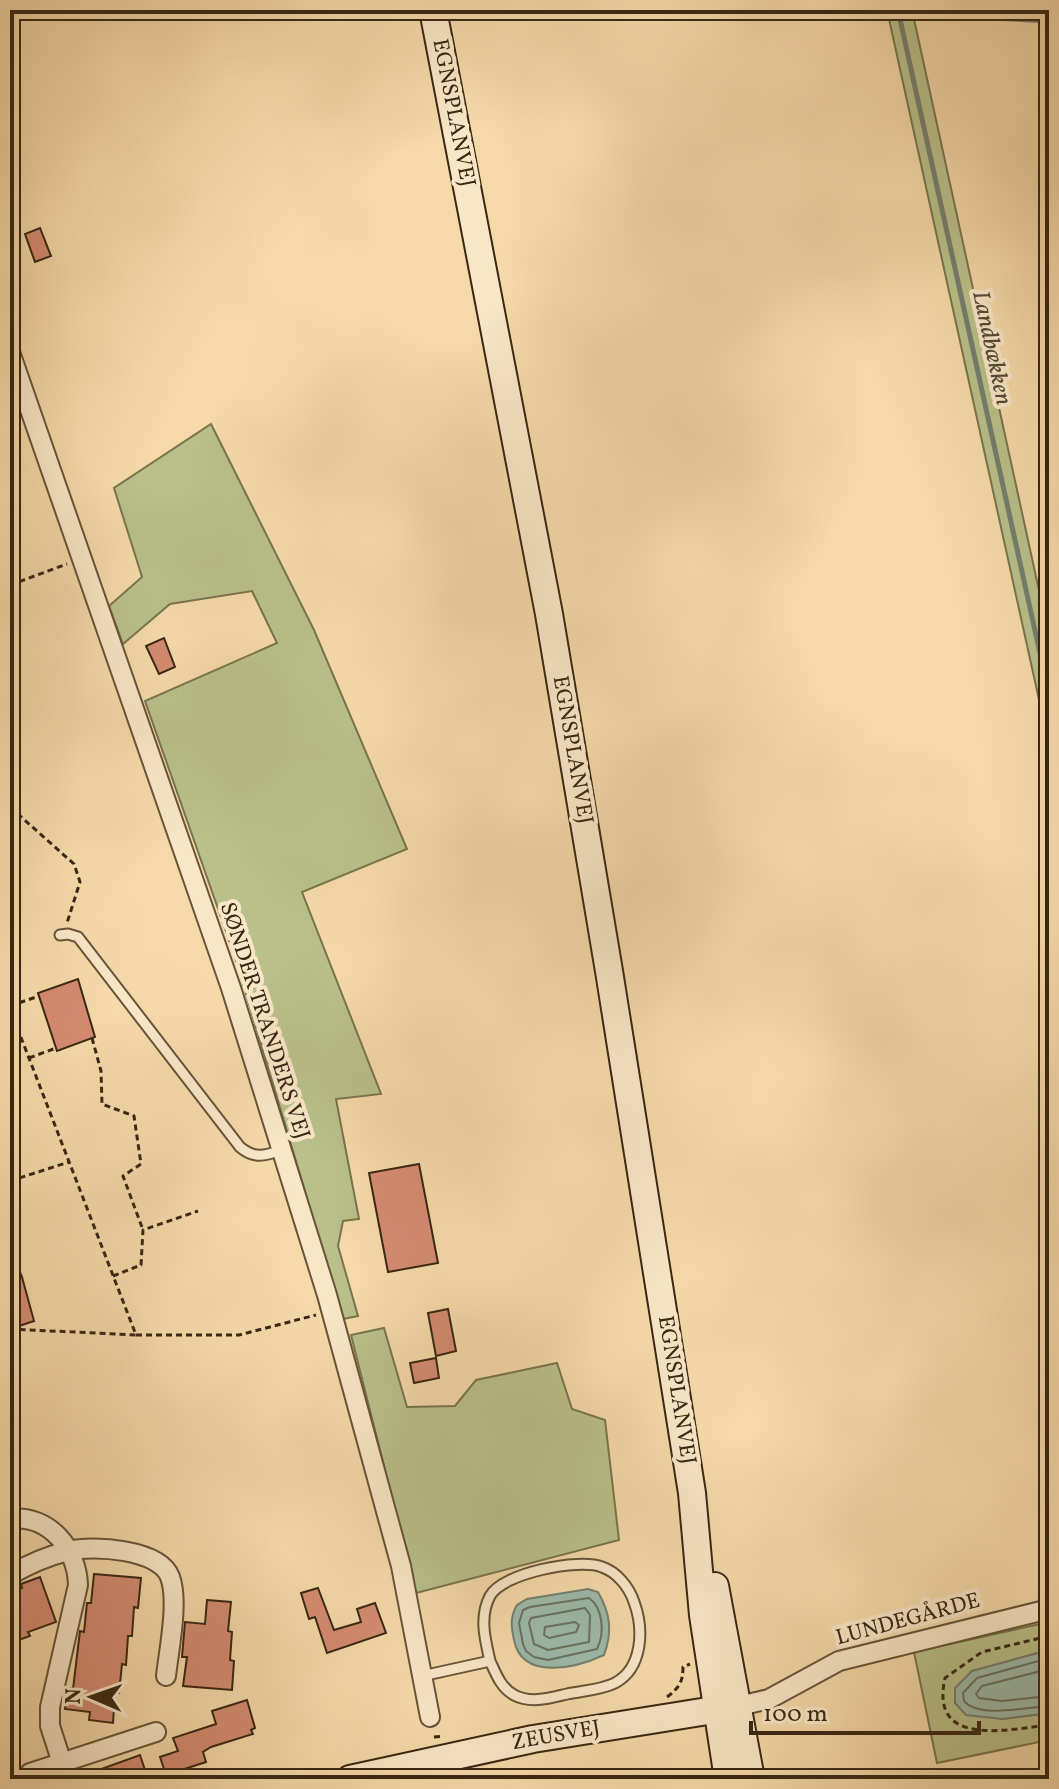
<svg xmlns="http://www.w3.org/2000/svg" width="1059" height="1789" font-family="Vollkorn,serif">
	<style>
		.green { fill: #b9c08a; stroke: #79744e; stroke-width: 2 }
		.water { fill: #9cbaab; stroke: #747f6e; stroke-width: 2 }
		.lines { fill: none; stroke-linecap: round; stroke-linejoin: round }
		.shore { stroke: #6a705f; stroke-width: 2 }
		.stream { stroke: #747f6e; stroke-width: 5 }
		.building { fill: #d48b71; stroke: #392713; stroke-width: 2 }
		.lane-casing { stroke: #685438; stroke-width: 13 }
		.street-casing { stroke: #685438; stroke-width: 22 }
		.secondary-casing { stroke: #392713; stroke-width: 30 }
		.path { stroke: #392713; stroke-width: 3; stroke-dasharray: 6 4; stroke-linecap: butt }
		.lane { stroke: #f8e6c7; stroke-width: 9 }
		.street { stroke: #f8e6c7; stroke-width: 18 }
		.secondary { stroke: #f8e6c7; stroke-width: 26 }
		.labels { text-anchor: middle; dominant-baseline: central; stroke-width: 8; stroke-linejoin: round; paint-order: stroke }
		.street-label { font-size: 22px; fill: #392713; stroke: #f8e6c7 }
		.water-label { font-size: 24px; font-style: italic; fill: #524c39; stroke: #f8e6c7 }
	</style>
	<rect width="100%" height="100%" fill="#f5d9a9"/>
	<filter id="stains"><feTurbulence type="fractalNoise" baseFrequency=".0025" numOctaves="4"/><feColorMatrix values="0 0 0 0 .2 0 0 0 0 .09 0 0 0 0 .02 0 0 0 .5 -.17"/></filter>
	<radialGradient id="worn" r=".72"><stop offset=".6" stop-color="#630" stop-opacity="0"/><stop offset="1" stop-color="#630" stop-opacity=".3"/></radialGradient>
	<g class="green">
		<path d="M 887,10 L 912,10 L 1049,636 L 1049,745 Z"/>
		<path d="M 211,424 L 314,630 L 407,849 L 302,892 L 381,1094 L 336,1099 L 359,1219 L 343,1221 L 338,1246 L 358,1316 L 343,1319 L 235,957 L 145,701 L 277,643 L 252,591 L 170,604 L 123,644 L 109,606 L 142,577 L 114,488 Z"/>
		<path d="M 384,1328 L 407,1407 L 455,1406 L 476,1380 L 557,1363 L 572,1409 L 605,1420 L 619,1540 L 416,1593 L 351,1335 Z"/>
		<path d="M 1049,1622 L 1049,1650 L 972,1671 L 1002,1719 L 1049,1713 L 1049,1740 L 937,1763 L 914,1652 Z"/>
	</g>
	<g class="water">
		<path d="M 588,1589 L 598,1592 C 610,1613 613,1631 604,1655 C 576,1668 522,1681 514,1640 C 511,1626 510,1617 517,1605 L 527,1599 Z"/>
		<path d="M 1049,1650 L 1049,1713 L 1002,1719 L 966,1715 L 955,1703 L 955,1688 L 972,1671 Z"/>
	</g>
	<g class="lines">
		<g class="shore">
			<path d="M 589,1598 C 603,1608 605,1633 597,1649 L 548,1660 L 534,1657 L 526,1651 L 523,1644 L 519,1623 L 523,1610 L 530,1607 Z"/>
			<path d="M 585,1608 L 590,1615 L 589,1642 L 548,1650 L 534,1644 L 529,1623 L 531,1618 Z"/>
			<path d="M 575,1622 L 579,1625 L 576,1632 L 549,1638 L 544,1635 L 545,1627 Z"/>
			<path d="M 1049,1658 L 977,1678 L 963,1693 L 964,1701 C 980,1719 1026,1707 1049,1706"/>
			<path d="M 1049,1669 L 982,1686 L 976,1694 L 979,1698 L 1002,1701 L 1049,1696"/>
		</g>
		<g class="stream">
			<path d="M 898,10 L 1049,694"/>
			<path d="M 898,13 L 1049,21"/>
		</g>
	</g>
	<g class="building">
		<path d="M 40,228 L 51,256 L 35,262 L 25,234 Z"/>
		<path d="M 164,638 L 175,667 L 159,674 L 146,646 Z"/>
		<path d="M 78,979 L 95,1037 L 57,1051 L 38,993 Z"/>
		<path d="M 419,1164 L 438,1263 L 388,1272 L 369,1173 Z"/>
		<path d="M 10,1252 L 12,1252 L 22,1277 L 34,1321 L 10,1329 Z"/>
		<path d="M 448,1309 L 456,1351 L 436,1356 L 428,1313 Z"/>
		<path d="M 436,1358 L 439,1378 L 414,1383 L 410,1363 Z"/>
		<path d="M 94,1574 L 141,1578 L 138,1608 L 134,1607 L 132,1636 L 128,1636 L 126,1665 L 122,1664 L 119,1693 L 115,1693 L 113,1723 L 89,1720 L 90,1712 L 65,1709 L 68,1688 L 73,1689 L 80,1631 L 84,1632 L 87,1603 L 91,1603 Z"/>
		<path d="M 40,1577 L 56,1622 L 28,1632 L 30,1636 L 10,1643 L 10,1618 L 16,1616 L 10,1592 L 22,1588 L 21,1584 Z"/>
		<path d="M 318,1588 L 334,1630 L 361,1622 L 357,1609 L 375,1603 L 386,1633 L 327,1653 L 315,1617 L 309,1619 L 301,1593 Z"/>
		<path d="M 207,1600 L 231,1602 L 228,1631 L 232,1632 L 230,1660 L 234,1661 L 232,1690 L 183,1686 L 187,1657 L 182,1657 L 185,1622 L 205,1624 Z"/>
		<path d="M 247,1700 L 255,1728 L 251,1730 L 253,1734 L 211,1747 L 203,1752 L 206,1762 L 166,1775 L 160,1757 L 178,1751 L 173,1738 L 216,1724 L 212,1711 Z"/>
		<path d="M 140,1755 L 146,1773 L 139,1775 L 141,1779 L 82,1779 L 82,1776 Z"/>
	</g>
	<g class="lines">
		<defs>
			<g id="lane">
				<path d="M 60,935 L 68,934 L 78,937 L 240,1147 C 254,1159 265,1156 281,1150"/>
				<path d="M 422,1676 L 490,1661 C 496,1674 501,1688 514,1695 C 531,1704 550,1698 567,1694 C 582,1691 601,1690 615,1683 C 643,1668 644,1629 634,1602 C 629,1587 617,1572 602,1567 C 579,1558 502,1573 490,1596 C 479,1617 485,1639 490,1661"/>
			</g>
			<g id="street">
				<path d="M 10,352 L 231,988 L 327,1295 L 401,1566 L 430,1717"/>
				<path d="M 10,1519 C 49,1514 77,1549 78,1585 L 50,1707 L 50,1726 L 62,1763"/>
				<path d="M 10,1575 C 27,1565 48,1556 68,1551 C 93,1545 160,1549 170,1577 C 179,1601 169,1649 166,1676"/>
				<path d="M 739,1706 L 769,1699 L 839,1661 L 1049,1609"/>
				<path d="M 30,1773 L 156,1732"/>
			</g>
			<g id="secondary">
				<path d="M 433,10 L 549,614 L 609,971 L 692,1493 L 703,1615 L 728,1779"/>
				<path d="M 715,1586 L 751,1779"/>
				<path d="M 350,1779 L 533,1739 L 739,1706"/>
			</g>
		</defs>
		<use href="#lane" class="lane-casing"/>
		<use href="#street" class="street-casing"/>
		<use href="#secondary" class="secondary-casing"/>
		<g class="path">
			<path d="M 10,585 L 67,564"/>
			<path d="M 10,807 L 74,864 L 80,882 L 67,923"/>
			<path d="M 10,1006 L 39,996"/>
			<path d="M 10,1009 L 136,1335 L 10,1329"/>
			<path d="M 92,1038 L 101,1071 L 102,1104 L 134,1116 L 141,1164 L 123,1176 L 143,1230"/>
			<path d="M 29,1058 L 56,1048"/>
			<path d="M 10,1181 L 69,1162"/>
			<path d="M 113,1276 L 141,1265 L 143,1230 L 198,1211"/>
			<path d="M 136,1335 L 239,1335 L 316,1315"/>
			<path d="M 1049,1636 L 982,1652 L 945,1678 C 929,1749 1009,1729 1049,1725"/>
			<path d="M 667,1697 C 679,1688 683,1682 683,1667 L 690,1664"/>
			<path d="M 434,1737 L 444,1736"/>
		</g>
		<use href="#lane" class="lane"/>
		<use href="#street" class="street"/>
		<use href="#secondary" class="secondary"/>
	</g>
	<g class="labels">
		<g class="street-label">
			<text transform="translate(453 113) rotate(79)">EGNSPLANVEJ</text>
			<text transform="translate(572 750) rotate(80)">EGNSPLANVEJ</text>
			<text transform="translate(264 1021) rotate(72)">SØNDER TRANDERS VEJ</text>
			<text transform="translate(676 1390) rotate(81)">EGNSPLANVEJ</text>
			<text transform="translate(908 1620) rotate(-15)">LUNDEGÅRDE</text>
			<text transform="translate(556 1736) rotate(-10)">ZEUSVEJ</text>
		</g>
		<g class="water-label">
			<text transform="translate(991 348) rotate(78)">Landbækken</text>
		</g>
	</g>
	<rect width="1059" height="1789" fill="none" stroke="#f5d9a9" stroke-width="40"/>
	<rect x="12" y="12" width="1035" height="1765" fill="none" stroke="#392713" stroke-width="4"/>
	<rect x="20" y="20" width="1019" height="1749" fill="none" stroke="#392713" stroke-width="2"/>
	<g transform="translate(92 1697) rotate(272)" stroke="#f8e6c7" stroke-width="6" paint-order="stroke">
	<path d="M0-6L14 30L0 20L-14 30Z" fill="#392713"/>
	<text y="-12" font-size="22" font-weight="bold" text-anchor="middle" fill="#392713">N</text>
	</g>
	<path d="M751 1721v12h228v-12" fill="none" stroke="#392713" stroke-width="4"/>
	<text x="763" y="1721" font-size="24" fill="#392713" stroke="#f8e6c7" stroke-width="6" paint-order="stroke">100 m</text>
	<rect width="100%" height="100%" filter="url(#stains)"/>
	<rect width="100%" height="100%" fill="url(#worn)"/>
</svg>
